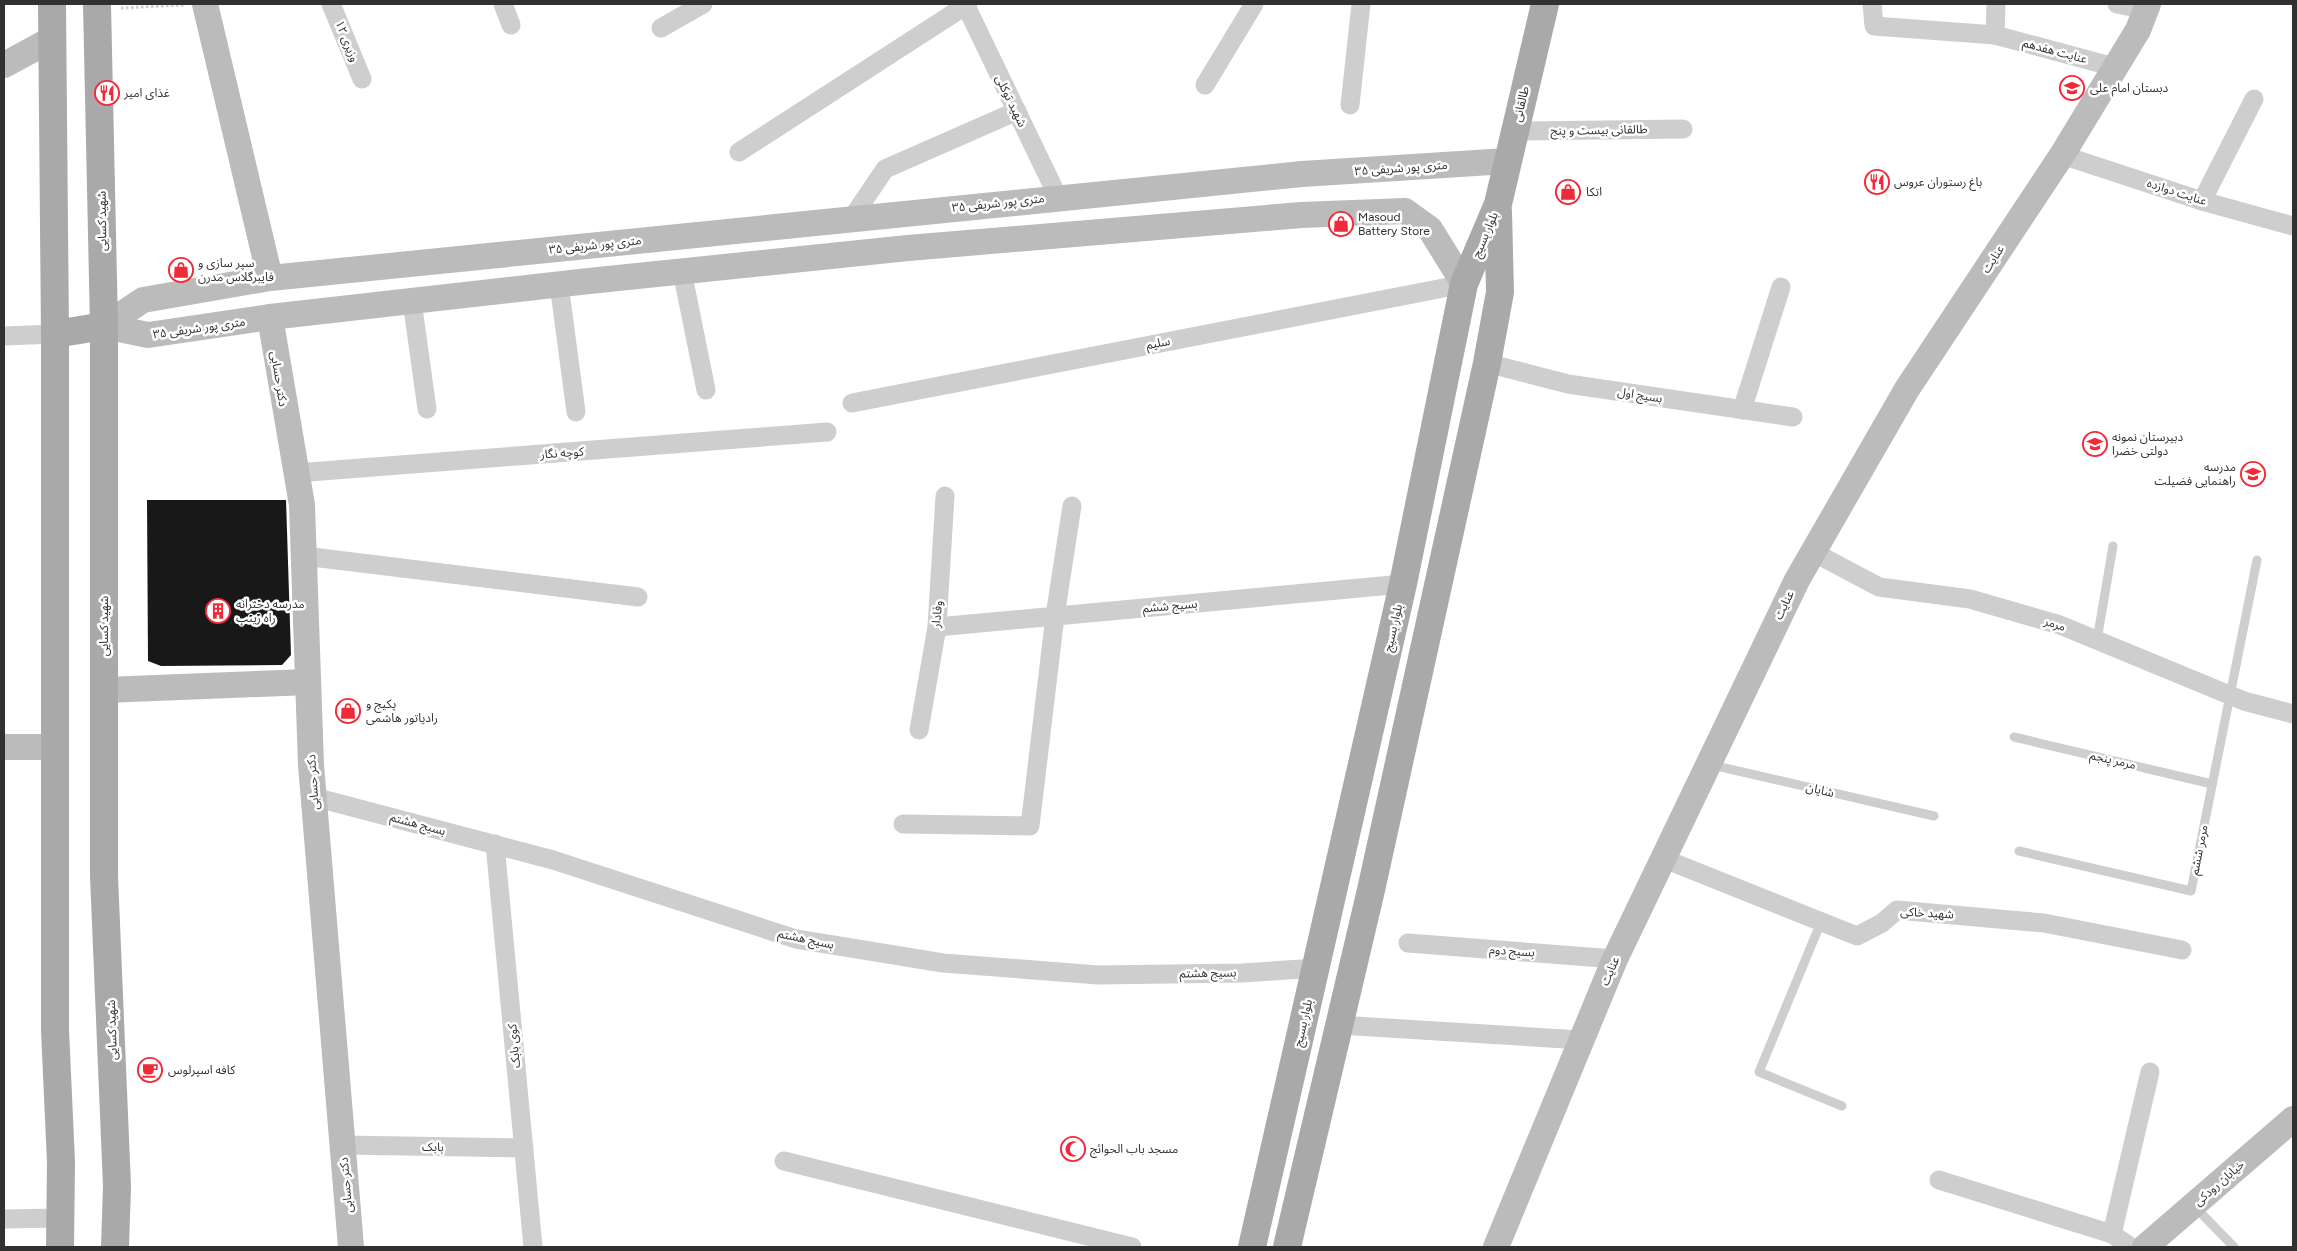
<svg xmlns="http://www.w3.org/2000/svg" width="2297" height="1251" font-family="Figtree,'Noto Sans Arabic',sans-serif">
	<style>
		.building { fill: #181818 }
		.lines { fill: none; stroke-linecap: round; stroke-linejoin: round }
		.path { stroke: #cecece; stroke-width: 3; stroke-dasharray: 2.5 2.5; stroke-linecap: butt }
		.lane { stroke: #cecece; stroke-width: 9 }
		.street { stroke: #cecece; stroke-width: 19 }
		.secondary { stroke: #bbb; stroke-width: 26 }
		.primary { stroke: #a9a9a9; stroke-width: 28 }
		.labels { text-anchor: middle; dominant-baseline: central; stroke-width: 5; stroke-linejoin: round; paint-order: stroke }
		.street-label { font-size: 12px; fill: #313131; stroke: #fff }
		.poi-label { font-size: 12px; fill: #313131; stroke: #fff; text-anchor: start }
	</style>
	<rect width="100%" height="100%" fill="#fff"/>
	<path class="building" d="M 147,500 L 286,500 L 291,655 L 282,665 L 161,666 L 148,661 Z"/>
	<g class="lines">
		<path class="path" d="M 121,8 L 184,5"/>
		<g class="lane">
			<path d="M 2097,640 L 2113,546"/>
			<path d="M 2014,737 L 2212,784"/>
			<path d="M 1712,765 L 1934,816"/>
			<path d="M 2019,851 L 2191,891 L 2257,560"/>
			<path d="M 1821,922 L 1759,1072 L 1842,1106"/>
			<path d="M 2195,1207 L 2234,1247"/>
		</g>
		<g class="street">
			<path d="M 331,4 L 362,79"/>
			<path d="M 503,4 L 511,25"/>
			<path d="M 965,4 L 1058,197"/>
			<path d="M 1872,4 L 1874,26 L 1995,35 L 2114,67"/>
			<path d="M 2117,4 L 2146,10"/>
			<path d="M 661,28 L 703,4"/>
			<path d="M 1995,35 L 1996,4"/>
			<path d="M 1205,85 L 1254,4"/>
			<path d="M 1350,105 L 1361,4"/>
			<path d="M 1515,131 L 1683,129"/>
			<path d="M 739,152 L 968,4"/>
			<path d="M 2062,155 L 2202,201 L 2293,226"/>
			<path d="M 2202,201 L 2254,99"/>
			<path d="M 852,218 L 885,169 L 1017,111"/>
			<path d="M 682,271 L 706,390"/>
			<path d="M 559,284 L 576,412"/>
			<path d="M 412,301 L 427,409"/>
			<path d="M 4,336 L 55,334"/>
			<path d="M 1487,363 L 1568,384 L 1793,417"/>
			<path d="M 852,403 L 1464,284"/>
			<path d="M 1742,410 L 1781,287"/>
			<path d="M 296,473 L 827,432"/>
			<path d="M 1813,552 L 1879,587 L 1970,599 L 2060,625 L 2244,701 L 2293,714"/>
			<path d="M 304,556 L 638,597"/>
			<path d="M 937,627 L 1403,584"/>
			<path d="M 919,730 L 937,627 L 945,496"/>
			<path d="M 314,797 L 553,860 L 796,939 L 943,963 L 1098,975 L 1242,973 L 1316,968"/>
			<path d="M 903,824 L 1030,826 L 1055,616 L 1072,506"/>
			<path d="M 495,844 L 533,1247"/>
			<path d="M 1662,858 L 1857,936 L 1882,923 L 1897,910 L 2044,923 L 2182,950"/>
			<path d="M 1408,943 L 1615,959"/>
			<path d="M 1339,1025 L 1581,1040"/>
			<path d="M 343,1145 L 524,1148"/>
			<path d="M 784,1161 L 1132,1247"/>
			<path d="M 1939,1180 L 2112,1234 L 2131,1247"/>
			<path d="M 4,1219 L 60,1218"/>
			<path d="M 2112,1234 L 2150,1072"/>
		</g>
		<g class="secondary">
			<path d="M 205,4 L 270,278"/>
			<path d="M 4,65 L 52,39"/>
			<path d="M 270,317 L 302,505 L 311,765 L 351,1247"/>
			<path d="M 104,326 L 143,300 L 270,278 L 1302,174 L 1507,161"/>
			<path d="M 104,326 L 148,335 L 270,317 L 589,281 L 908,248 L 1301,215 L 1405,211 L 1430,229 L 1464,284"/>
			<path d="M 105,690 L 308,682"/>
			<path d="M 4,747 L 54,747"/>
			<path d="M 1496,1247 L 1615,959 L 1797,580 L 1907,389 L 2062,155 L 2138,30 L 2148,4"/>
			<path d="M 2145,1247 L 2293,1119"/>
		</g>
		<g class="primary">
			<path d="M 52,4 L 55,334 L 55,1030 L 61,1162 L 60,1247"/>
			<path d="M 97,4 L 104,326 L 104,876 L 117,1186 L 115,1247"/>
			<path d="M 55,334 L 104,326"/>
			<path d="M 1252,1247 L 1403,584 L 1464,284 L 1498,204 L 1545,4"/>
			<path d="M 1287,1247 L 1371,890 L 1487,363 L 1500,292 L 1498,212"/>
		</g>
	</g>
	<defs>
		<symbol id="school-ring" viewBox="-11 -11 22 22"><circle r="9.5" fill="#fff" stroke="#f12a38" stroke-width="1.5"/><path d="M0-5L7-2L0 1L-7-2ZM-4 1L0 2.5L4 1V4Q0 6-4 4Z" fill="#f12a38"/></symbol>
		<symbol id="restaurant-ring" viewBox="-11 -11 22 22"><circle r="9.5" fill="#fff" stroke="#f12a38" stroke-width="1.5"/><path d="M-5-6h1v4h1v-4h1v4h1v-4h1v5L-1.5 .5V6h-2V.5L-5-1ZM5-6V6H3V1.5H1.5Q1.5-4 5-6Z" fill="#f12a38"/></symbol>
		<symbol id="shop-ring" viewBox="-11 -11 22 22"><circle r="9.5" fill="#fff" stroke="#f12a38" stroke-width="1.5"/><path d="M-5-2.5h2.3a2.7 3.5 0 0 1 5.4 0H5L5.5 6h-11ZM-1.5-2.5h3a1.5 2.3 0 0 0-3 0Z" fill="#f12a38"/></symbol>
		<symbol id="building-ring" viewBox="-11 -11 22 22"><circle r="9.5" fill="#fff" stroke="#f12a38" stroke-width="1.5"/><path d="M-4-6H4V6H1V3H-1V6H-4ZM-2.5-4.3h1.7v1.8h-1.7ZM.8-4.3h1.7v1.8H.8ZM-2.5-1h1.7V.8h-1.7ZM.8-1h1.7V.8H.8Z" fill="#f12a38"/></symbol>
		<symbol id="cafe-ring" viewBox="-11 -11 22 22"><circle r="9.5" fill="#fff" stroke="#f12a38" stroke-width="1.5"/><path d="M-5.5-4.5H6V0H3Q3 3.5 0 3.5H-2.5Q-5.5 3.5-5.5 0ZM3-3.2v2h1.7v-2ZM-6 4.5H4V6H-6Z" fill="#f12a38"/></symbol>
		<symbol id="mosque-ring" viewBox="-11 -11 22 22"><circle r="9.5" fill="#fff" stroke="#f12a38" stroke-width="1.5"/><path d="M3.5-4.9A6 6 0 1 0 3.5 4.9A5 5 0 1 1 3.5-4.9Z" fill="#f12a38"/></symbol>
	</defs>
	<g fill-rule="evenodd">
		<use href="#school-ring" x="2058" y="74" width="28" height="28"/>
		<use href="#restaurant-ring" x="93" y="79" width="28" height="28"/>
		<use href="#restaurant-ring" x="1863" y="168" width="28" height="28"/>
		<use href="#shop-ring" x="1554" y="178" width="28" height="28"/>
		<use href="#shop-ring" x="1327" y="210" width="28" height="28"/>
		<use href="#shop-ring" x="167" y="256" width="28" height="28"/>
		<use href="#school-ring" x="2081" y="430" width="28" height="28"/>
		<use href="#school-ring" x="2239" y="460" width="28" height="28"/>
		<use href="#building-ring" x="204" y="597" width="28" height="28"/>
		<use href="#shop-ring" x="334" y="697" width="28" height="28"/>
		<use href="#cafe-ring" x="136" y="1056" width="28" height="28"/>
		<use href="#mosque-ring" x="1059" y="1135" width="28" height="28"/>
	</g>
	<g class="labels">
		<g class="street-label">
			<text transform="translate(347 41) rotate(68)">وزيری ۱۲</text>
			<text transform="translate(2055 51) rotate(15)">عنایت هفدهم</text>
			<text transform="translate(1011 101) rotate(64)">شهید توکلی</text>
			<text transform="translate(1521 104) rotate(-77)">طالقانی</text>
			<text transform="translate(1599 130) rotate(-1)">طالقانی بیست و پنج</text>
			<text transform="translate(1401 168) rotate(-4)">۳۵ متری پور شریفی</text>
			<text transform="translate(2177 192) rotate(18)">عنایت دوازده</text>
			<text transform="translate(998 203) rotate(-6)">۳۵ متری پور شریفی</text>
			<text transform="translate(102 221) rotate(-91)">شهید کسایی</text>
			<text transform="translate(1485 235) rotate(-67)">بلوار بسیج</text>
			<text transform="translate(595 245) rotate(-6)">۳۵ متری پور شریفی</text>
			<text transform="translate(1993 259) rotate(-57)">عنایت</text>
			<text transform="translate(199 328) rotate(-8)">۳۵ متری پور شریفی</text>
			<text transform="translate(1158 343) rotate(-11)">سلیم</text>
			<text transform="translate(279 379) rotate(81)">دکتر حسابی</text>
			<text transform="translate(1640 395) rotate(9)">بسیج اول</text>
			<text transform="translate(562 453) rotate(-4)">کوچه نگار</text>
			<text transform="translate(1784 605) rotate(-64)">عنایت</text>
			<text transform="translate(1170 606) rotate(-5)">بسیج ششم</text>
			<text transform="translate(937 614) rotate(-85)">وفادار</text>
			<text transform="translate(2055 624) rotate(18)">مرمر</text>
			<text transform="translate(104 626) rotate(-90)">شهید کسایی</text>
			<text transform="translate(1393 628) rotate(-77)">بلوار بسیج</text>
			<text transform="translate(2113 760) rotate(13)">مرمر پنجم</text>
			<text transform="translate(313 782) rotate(-94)">دکتر حسابی</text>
			<text transform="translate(1820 790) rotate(13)">شایان</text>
			<text transform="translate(418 824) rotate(15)">بسیج هشتم</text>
			<text transform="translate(2199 850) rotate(-79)">مرمر ششم</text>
			<text transform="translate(1927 913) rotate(3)">شهید خاکی</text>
			<text transform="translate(806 939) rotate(12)">بسیج هشتم</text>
			<text transform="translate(1512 951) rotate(4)">بسيج دوم</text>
			<text transform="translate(1610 971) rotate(-67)">عنایت</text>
			<text transform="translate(1208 973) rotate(-1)">بسیج هشتم</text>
			<text transform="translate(1303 1023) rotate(-77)">بلوار بسیج</text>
			<text transform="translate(112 1030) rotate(-92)">شهید کسایی</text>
			<text transform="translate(514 1046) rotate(-95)">کوی بابک</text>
			<text transform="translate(433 1147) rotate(1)">بابک</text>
			<text transform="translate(2219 1183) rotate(-41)">خیابان رودکی</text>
			<text transform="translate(346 1185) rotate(-95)">دکتر حسابی</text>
		</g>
		<g class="poi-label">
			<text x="2090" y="88">دبستان امام علی</text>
			<text x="124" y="93">غذای امیر</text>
			<text x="1894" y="182">باغ رستوران عروس</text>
			<text x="1586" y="192">اتکا</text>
			<text x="1358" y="217">Masoud<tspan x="1358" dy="14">Battery Store</tspan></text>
			<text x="198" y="263">سپر سازی و<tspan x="198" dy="14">فایبرگلاس مدرن</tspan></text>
			<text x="2112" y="437">دبیرستان نمونه<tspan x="2112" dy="14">دولتی خضرا</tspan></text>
			<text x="2236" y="467" text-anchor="end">مدرسه<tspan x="2236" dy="14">راهنمایی فضیلت</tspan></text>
			<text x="236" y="604">مدرسه دخترانه<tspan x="236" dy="14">راه زینب</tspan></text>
			<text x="366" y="704">پکیج و<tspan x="366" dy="14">رادیاتور هاشمی</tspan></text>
			<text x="168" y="1070">کافه اسپرلوس</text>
			<text x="1090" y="1149">مسجد باب الحوائج</text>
		</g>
	</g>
	<rect width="2297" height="1251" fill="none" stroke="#313131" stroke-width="10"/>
</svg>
